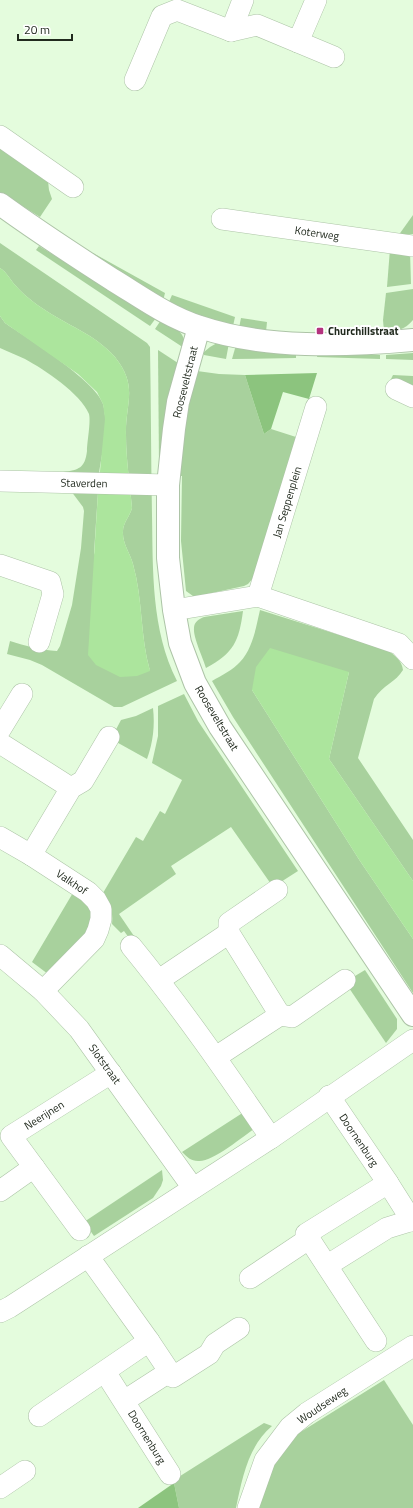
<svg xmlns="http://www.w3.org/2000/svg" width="413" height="1508" font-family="'Titillium Web',sans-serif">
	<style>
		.green { fill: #a8d19d }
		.forest { fill: #8cc47e }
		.water { fill: #ace59d }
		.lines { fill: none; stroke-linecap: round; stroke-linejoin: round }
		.street-casing { stroke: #adc4a7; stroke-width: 22 }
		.secondary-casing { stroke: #adc4a7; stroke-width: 24 }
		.street { stroke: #fff; stroke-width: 21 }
		.secondary { stroke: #fff; stroke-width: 22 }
		.poi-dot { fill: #b4337e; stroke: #fff; stroke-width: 1.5 }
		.labels { text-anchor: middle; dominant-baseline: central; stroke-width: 4; stroke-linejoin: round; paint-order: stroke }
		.street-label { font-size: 11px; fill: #212a1e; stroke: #fff }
		.poi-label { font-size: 11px; font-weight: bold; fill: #212a1e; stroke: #fff; text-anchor: start }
	</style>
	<rect width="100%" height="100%" fill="#e4fcdd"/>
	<g class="green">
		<path d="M 0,145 L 48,181 L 49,190 L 52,199 L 40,217 L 0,192 Z"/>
		<path d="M 413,215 L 413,234 L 398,236 Z"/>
		<path d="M 0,243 L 147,343 L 150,347 C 151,403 151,459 152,515 C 153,570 151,630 177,681 L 122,707 L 114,707 L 42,665 L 30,660 L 7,654 L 10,641 C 25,646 41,650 57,651 L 60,646 L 72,605 L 81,548 L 84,511 L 83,507 L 71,491 L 98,492 L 94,553 L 150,671 C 140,636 143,599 133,564 C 130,553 122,543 123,531 C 123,523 130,516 132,508 C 130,484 126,460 126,435 C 125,403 139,387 115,357 C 95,334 66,325 42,308 C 33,302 23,294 16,286 C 11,281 7,272 0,268 Z"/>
		<path d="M 39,246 L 156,318 L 150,326 L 36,250 Z"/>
		<path d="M 390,249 L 410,251 L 411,284 L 387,287 Z"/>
		<path d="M 93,253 L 165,293 L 163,301 L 92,255 Z"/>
		<path d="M 413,289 L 413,320 C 405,330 396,331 384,332 L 383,320 L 386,293 Z"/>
		<path d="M 172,295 L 235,317 L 233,326 L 209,320 L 168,304 Z"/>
		<path d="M 0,316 L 5,323 C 27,338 96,381 103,404 C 109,426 102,452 99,474 L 64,476 L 63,472 C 79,470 85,468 87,451 C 87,442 91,422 89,414 C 80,393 45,370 25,359 C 17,355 8,352 0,348 Z"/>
		<path d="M 241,318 L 267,322 L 266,332 L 239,328 Z"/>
		<path d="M 161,320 C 171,325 187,332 184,346 L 181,346 L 155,329 Z"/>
		<path d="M 217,343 L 229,343 L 226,359 L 204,355 L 204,352 L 210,347 Z"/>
		<path d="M 236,345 L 296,352 L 296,358 L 232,359 Z"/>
		<path d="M 158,350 L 181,365 L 159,466 Z"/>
		<path d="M 318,352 L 380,355 L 380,359 L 317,357 Z"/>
		<path d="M 413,353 L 413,360 L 386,359 L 386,355 Z"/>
		<path d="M 197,371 L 219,374 L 245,375 L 264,434 L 271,429 L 296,437 L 255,576 L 248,584 L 244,586 L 198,596 L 193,596 L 186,591 L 181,541 L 182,476 L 179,476 L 183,427 Z"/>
		<path d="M 393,375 L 413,376 L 413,389 L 390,381 Z"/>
		<path d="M 260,610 L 387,650 C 395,655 402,661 403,670 C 396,682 383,685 374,699 L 358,758 L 413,840 L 413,881 L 329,759 L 349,672 L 252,690 L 360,861 L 413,939 L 413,993 L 233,717 L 212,681 C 222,675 233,670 240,662 C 253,648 256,627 260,610 Z"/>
		<path d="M 243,611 C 239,641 234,653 206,668 C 203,658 193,637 194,628 C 194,622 199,619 204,617 Z"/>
		<path d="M 184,694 L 198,721 L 298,871 L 273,887 L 231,827 L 171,866 L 176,874 L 119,914 L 136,939 L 132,942 L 124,931 L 121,933 L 112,924 C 113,912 111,903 103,893 L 136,837 L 143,841 L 160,811 L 165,814 L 182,780 L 152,763 L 158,736 L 158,706 Z"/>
		<path d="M 153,708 C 155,726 153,742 147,759 L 111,739 L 121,720 L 136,716 Z"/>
		<path d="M 74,891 C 78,896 86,901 89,907 C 101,929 62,959 48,974 L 32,962 Z"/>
		<path d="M 365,970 L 397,1019 L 397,1029 L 386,1043 L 345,982 Z"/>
		<path d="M 244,1112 L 255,1128 C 244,1136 211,1163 198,1161 C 191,1161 187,1157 182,1152 Z"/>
		<path d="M 162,1170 L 163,1180 L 161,1186 L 153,1198 L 94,1236 L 84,1222 Z"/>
		<path d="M 384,1380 L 413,1425 L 413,1508 L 257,1508 L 273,1462 L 299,1433 Z"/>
		<path d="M 264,1423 L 272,1426 C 248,1446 242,1479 236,1508 L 179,1508 L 174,1483 L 177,1478 Z"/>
	</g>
	<g class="forest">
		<path d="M 317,373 L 309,399 L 283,392 L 271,429 L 264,434 L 245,375 Z"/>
		<path d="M 174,1483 L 179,1508 L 138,1508 Z"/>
	</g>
	<g class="water">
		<path d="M 0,268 C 7,272 11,281 16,286 C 23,294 33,302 42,308 C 66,325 95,334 115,357 C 139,387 125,403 126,435 C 126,460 130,484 132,508 C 130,516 123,523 123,531 C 122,543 130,553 133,564 C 143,599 140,636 150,671 L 137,676 L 120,677 L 96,665 L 88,655 L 98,492 L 105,419 L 103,404 L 97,392 L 78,374 L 5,323 L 0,316 Z"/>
		<path d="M 270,648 L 349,672 L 329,759 L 413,881 L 413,939 L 360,861 L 252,690 L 256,667 Z"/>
	</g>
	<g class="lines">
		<defs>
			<g id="street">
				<path d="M 231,31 L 243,0"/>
				<path d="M 298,42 L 334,57"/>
				<path d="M 135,80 L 162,16 L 177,10 L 231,31 L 257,25 L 298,42 L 316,0"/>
				<path d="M 0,136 L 73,187"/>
				<path d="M 222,219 L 413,246"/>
				<path d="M 396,389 L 413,397"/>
				<path d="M 0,481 L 168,485"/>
				<path d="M 0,565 L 50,582 L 53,594 L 39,642"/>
				<path d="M 258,596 L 316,407"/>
				<path d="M 174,610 L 258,596 L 399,644 L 413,659"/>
				<path d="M 0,730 L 22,694"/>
				<path d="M 0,743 L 71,788"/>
				<path d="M 0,837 L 31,855 L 88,892 L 96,900 L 101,909 L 101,919 L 98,930 L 94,939 L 43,991"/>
				<path d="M 31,855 L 71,788 L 83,781 L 109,737"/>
				<path d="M 277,890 L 229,923 L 229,933 L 280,1015"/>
				<path d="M 131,946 C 181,1007 226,1072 271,1138"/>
				<path d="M 0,955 L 43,991 L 79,1029 L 193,1188"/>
				<path d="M 159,980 L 229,933"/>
				<path d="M 216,1057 L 280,1015 L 292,1017 L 345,980"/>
				<path d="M 329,1096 L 388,1183 L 412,1221"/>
				<path d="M 0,1191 L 34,1167"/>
				<path d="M 80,1230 L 11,1136 L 111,1073"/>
				<path d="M 88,1256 L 149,1341 L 173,1377 L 209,1354 L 215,1344 L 239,1328"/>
				<path d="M 328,1265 L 387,1228 L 413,1220"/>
				<path d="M 250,1278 L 310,1238"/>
				<path d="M 0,1312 L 10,1307 L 271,1138 L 413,1040"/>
				<path d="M 376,1341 L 306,1234 L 388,1183"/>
				<path d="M 105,1372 L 170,1474"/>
				<path d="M 124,1401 L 169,1372"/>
				<path d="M 39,1416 L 149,1341"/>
				<path d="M 0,1488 L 25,1471"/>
				<path d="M 248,1508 L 265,1460 L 290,1427 L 307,1413 L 413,1346"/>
			</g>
			<g id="secondary">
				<path d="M 0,204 C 37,231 74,255 113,280 C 141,297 168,317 200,327 C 265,349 346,346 413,340"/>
				<path d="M 199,327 L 178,402 L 174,429 L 168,485 L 168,558 L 174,610 L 180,643 L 195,683 L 220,727 L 413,1015"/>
			</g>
		</defs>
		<use href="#street" class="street-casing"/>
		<use href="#secondary" class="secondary-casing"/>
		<use href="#street" class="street"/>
		<use href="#secondary" class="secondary"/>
	</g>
	<rect class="poi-dot" x="316" y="327" width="8" height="8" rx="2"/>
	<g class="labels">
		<g class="street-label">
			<text transform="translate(317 233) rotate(8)">Koterweg</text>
			<text transform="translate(185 382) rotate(-76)">Rooseveltstraat</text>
			<text transform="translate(84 483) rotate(1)">Staverden</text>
			<text transform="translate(287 502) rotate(-73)">Jan Seppenplein</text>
			<text transform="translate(217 718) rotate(59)">Rooseveltstraat</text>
			<text transform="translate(72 882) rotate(34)">Valkhof</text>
			<text transform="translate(105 1064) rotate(54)">Slotstraat</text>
			<text transform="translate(44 1115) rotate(-32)">Neerijnen</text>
			<text transform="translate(359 1140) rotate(56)">Doornenburg</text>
			<text transform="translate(322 1405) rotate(-34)">Woudseweg</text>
			<text transform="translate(147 1437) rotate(58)">Doornenburg</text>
		</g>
		<g class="poi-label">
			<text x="328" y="331">Churchillstraat</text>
		</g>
	</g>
	<path d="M18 34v6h54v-6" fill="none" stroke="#212a1e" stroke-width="2"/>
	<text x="24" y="34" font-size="12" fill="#212a1e" stroke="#ffffff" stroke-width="3" paint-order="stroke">20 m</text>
</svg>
